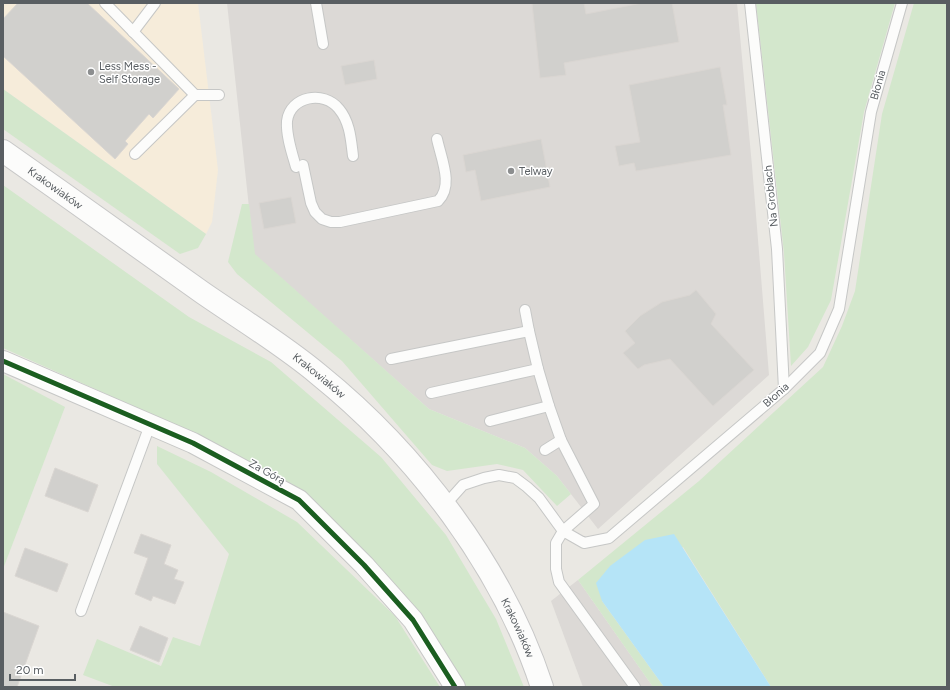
<svg xmlns="http://www.w3.org/2000/svg" width="950" height="690" font-family="Figtree,sans-serif">
	<style>
		.commercial { fill: #f6ecda }
		.industrial { fill: #dcd9d6 }
		.green { fill: #d3e7cc }
		.water { fill: #b5e4f7 }
		.building { fill: #d1d0cd; stroke: #dad6d2 }
		.lines { fill: none; stroke-linecap: round; stroke-linejoin: round }
		.service-casing { stroke: #c6c7c6; stroke-width: 12 }
		.minor-casing { stroke: #c6c7c6; stroke-width: 22 }
		.secondary-casing { stroke: #c7c7c7; stroke-width: 24 }
		.service { stroke: #fcfcfb; stroke-width: 10 }
		.minor { stroke: #fcfcfb; stroke-width: 20 }
		.secondary { stroke: #fcfcfb; stroke-width: 22 }
		.cycleway-casing { stroke: #fff; stroke-width: 8 }
		.cycleway { stroke: #1b5e20; stroke-width: 5 }
		.poi-dot { fill: #8c8e8f; stroke: #fff; stroke-width: 1.5 }
		.labels { text-anchor: middle; dominant-baseline: central; stroke-width: 3; stroke-linejoin: round; paint-order: stroke }
		.poi-label { font-size: 11px; fill: #595e62; stroke: #fff; text-anchor: start }
		.street-label { font-size: 11px; fill: #595e62; stroke: #fff }
	</style>
	<rect width="100%" height="100%" fill="#eae8e3"/>
	<path class="commercial" d="M 3,3 L 198,3 L 218,170 L 212,222 L 206,234 L 3,89 Z"/>
	<g class="industrial">
		<path d="M 227,3 L 737,3 L 752,166 L 769,375 L 598,529 L 557,476 L 525,448 L 429,409 L 254,254 Z"/>
		<path d="M 578,580 L 653,687 L 583,687 L 551,601 Z"/>
	</g>
	<g class="green">
		<path d="M 756,3 L 895,3 L 864,112 L 831,300 L 808,347 L 791,366 L 784,253 Z"/>
		<path d="M 914,3 L 947,3 L 947,687 L 771,687 L 683,547 L 602,601 L 664,687 L 653,687 L 578,580 L 699,481 L 823,367 L 842,326 L 855,291 L 882,114 Z"/>
		<path d="M 3,89 L 206,234 L 198,248 L 180,254 L 3,129 Z"/>
		<path d="M 3,185 L 189,317 L 271,362 L 381,457 L 446,535 L 496,619 L 524,687 L 466,687 L 419,614 L 366,555 L 149,413 L 3,348 Z"/>
		<path d="M 242,204 L 249,204 L 255,254 L 429,409 L 525,448 L 557,476 L 571,494 L 557,506 L 523,470 L 497,464 L 447,471 L 432,465 L 342,361 L 237,274 L 228,262 Z"/>
		<path d="M 3,374 L 65,407 L 3,569 Z"/>
		<path d="M 157,446 L 211,472 L 297,522 L 395,616 L 440,687 L 115,687 L 83,675 L 97,639 L 161,666 L 173,637 L 200,646 L 229,554 L 157,464 Z"/>
	</g>
	<path class="water" d="M 674,534 L 771,687 L 664,687 L 602,601 L 596,583 L 610,566 L 645,540 Z"/>
	<g class="building">
		<path d="M 18,3 L 87,3 L 179,89 L 153,118 L 149,114 L 125,141 L 128,144 L 115,159 L 3,56 L 3,19 Z"/>
		<path d="M 532,3 L 584,3 L 586,14 L 642,3 L 672,3 L 679,42 L 564,63 L 566,75 L 540,78 Z"/>
		<path d="M 374,60 L 377,79 L 345,85 L 341,66 Z"/>
		<path d="M 720,67 L 727,105 L 723,105 L 731,155 L 636,171 L 634,163 L 619,166 L 615,146 L 640,142 L 629,85 Z"/>
		<path d="M 541,139 L 550,187 L 481,201 L 475,170 L 466,172 L 463,155 Z"/>
		<path d="M 291,197 L 296,223 L 264,229 L 259,203 Z"/>
		<path d="M 696,290 L 716,314 L 711,324 L 754,370 L 713,406 L 670,359 L 644,365 L 638,369 L 623,353 L 635,343 L 625,331 L 640,316 L 662,302 L 690,295 Z"/>
		<path d="M 55,468 L 98,485 L 88,512 L 45,496 Z"/>
		<path d="M 141,534 L 171,545 L 164,564 L 178,570 L 174,579 L 184,582 L 175,604 L 153,596 L 151,601 L 135,594 L 148,558 L 134,553 Z"/>
		<path d="M 25,548 L 68,564 L 57,592 L 15,576 Z"/>
		<path d="M 3,612 L 39,626 L 17,687 L 3,687 Z"/>
		<path d="M 140,626 L 168,638 L 159,662 L 130,650 Z"/>
	</g>
	<g class="lines">
		<defs>
			<g id="service">
				<path d="M 105,3 L 195,95"/>
				<path d="M 316,3 L 323,44"/>
				<path d="M 750,3 L 777,249 L 784,389"/>
				<path d="M 133,32 L 155,3"/>
				<path d="M 135,154 L 195,95 L 219,95"/>
				<path d="M 303,165 L 311,203 L 315,212 L 322,219 L 331,222 L 340,222 L 438,201 C 454,186 441,158 437,139"/>
				<path d="M 296,167 C 292,153 286,136 287,121 C 290,96 324,90 339,109 C 350,122 351,140 353,156"/>
				<path d="M 525,310 L 529,331"/>
				<path d="M 391,359 L 529,331 L 538,369"/>
				<path d="M 431,393 L 538,369 L 549,406"/>
				<path d="M 490,421 L 549,406 L 561,440"/>
				<path d="M 545,450 L 561,440 L 594,504 L 563,531 L 556,543 L 556,569 L 559,582 L 635,687"/>
				<path d="M 446,504 L 463,485 L 484,478 L 499,475 L 515,478 L 527,487 L 539,498 L 563,531 L 584,543 L 609,538 L 784,389 L 820,353 L 839,309 L 871,112 L 902,3"/>
				<path d="M 81,611 L 150,425"/>
			</g>
			<path id="minor" d="M 3,361 L 193,443 L 299,500 L 364,565 L 413,620 L 455,687"/>
			<g id="secondary">
				<path id="s1" d="M 3,151 C 70,198 137,246 203,293 C 242,320 282,344 318,374 C 416,453 503,567 542,687"/>
			</g>
		</defs>
		<use href="#service" class="service-casing"/>
		<use href="#minor" class="minor-casing"/>
		<use href="#secondary" class="secondary-casing"/>
		<use href="#service" class="service"/>
		<use href="#minor" class="minor"/>
		<use href="#secondary" class="secondary"/>
		<defs>
			<path id="cycleway" d="M 3,361 L 193,443 L 299,500 L 364,565 L 413,620 L 455,687"/>
		</defs>
		<use href="#cycleway" class="cycleway-casing"/>
		<use href="#cycleway" class="cycleway"/>
	</g>
	<g class="poi-dot">
		<circle cx="91" cy="72" r="4"/>
		<circle cx="511" cy="171" r="4"/>
	</g>
	<g class="labels">
		<g class="poi-label">
			<text x="99" y="66">Less Mess -<tspan x="99" dy="13">Self Storage</tspan></text>
			<text x="519" y="171">Telway</text>
		</g>
		<g class="street-label">
			<text transform="translate(878 85) rotate(-74)">Błonia</text>
			<text stroke="none"><textPath href="#s1" startOffset="64">Krakowiaków</textPath></text>
			<text transform="translate(771 196) rotate(-96)">Na Groblach</text>
			<text stroke="none"><textPath href="#s1" startOffset="388">Krakowiaków</textPath></text>
			<text transform="translate(776 395) rotate(-42)">Błonia</text>
			<text transform="translate(267 472) rotate(29)">Za Górą</text>
			<text stroke="none"><textPath href="#s1" startOffset="712">Krakowiaków</textPath></text>
		</g>
	</g>
	<rect width="950" height="690" fill="none" stroke="#595e62" stroke-width="8"/>
	<path d="M10 674v6h65v-6" fill="none" stroke="#595e62" stroke-width="2"/>
	<text x="16" y="674" font-size="12" fill="#595e62" stroke="#ffffff" stroke-width="3" paint-order="stroke">20 m</text>
</svg>
